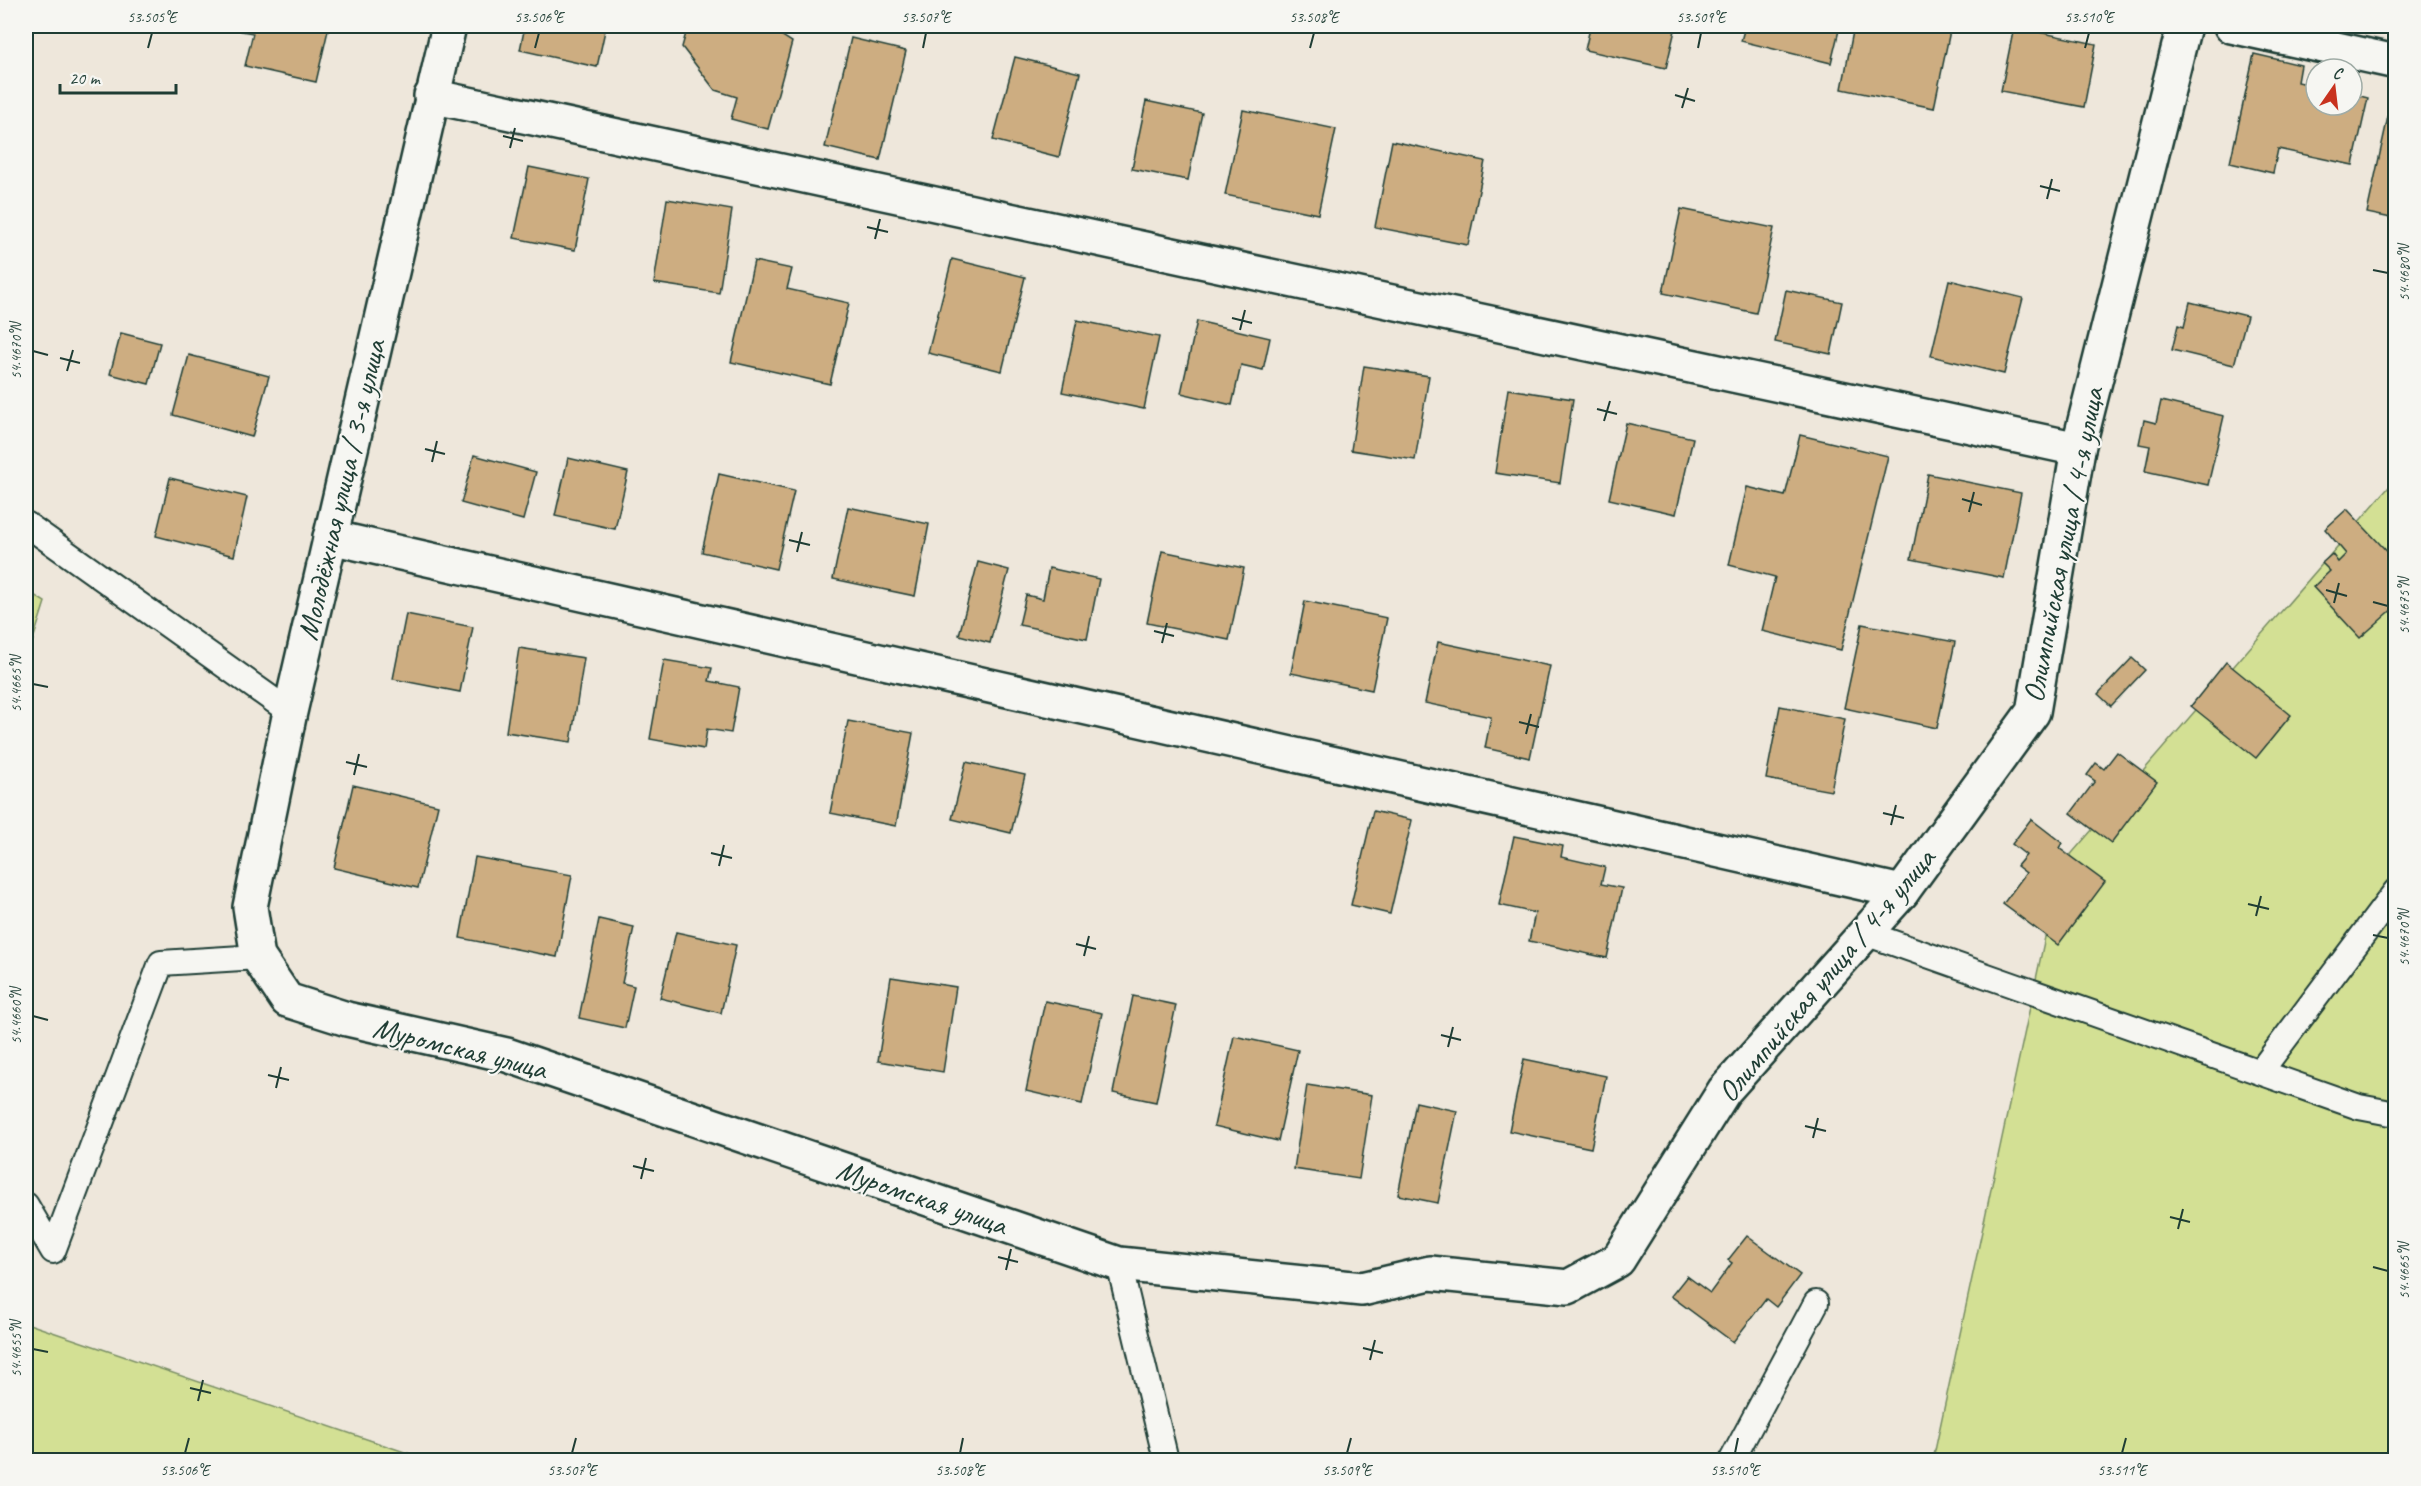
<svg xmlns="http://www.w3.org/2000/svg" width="2421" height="1486" font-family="Caveat,sans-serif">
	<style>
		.garden { fill: #d3e094; stroke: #798e64; stroke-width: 1.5 }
		.building { fill: #cdad81; stroke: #1f3d34; stroke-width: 1.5 }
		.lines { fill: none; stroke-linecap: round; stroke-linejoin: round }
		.service-casing { stroke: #1f3d34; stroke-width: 28 }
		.minor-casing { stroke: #1f3d34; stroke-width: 38 }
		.service { stroke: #f6f6f2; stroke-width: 24 }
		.minor { stroke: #f6f6f2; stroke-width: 33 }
		.ticks { fill: none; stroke: #1f3d34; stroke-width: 2 }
		.labels { text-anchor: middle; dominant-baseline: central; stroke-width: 4.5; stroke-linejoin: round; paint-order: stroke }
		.street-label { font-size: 30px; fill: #1f3d34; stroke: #f6f6f2 }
		.neatline { fill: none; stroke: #1f3d34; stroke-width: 2 }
		.ticks-label { font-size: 15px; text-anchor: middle; fill: #1f3d34 }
	</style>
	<rect width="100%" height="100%" fill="#eee7db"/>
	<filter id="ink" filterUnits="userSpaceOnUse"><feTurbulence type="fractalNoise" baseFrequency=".0167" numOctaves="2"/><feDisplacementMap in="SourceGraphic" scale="12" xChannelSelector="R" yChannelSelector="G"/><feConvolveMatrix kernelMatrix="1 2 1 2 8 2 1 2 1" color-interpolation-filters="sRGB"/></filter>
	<g filter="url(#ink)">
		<g class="garden">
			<path d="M 2395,480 L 2395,1460 L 1933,1460 L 2060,867 Z"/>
			<path d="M 26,590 L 45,602 L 26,662 Z"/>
			<path d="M 26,1323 L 428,1460 L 26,1460 Z"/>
		</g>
		<g class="building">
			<path d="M 242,26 L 329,26 L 316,82 L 245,66 L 253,33 L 241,31 Z"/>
			<path d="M 525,26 L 606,26 L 597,67 L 520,50 Z"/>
			<path d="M 688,26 L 777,26 L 776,32 L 792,42 L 768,129 L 731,119 L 737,97 L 715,90 L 682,47 Z"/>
			<path d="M 1579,26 L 1676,26 L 1666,68 L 1585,50 L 1590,28 Z"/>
			<path d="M 1745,26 L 1840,26 L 1831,63 L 1741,41 Z"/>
			<path d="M 1854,26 L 1951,26 L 1934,108 L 1842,89 Z"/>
			<path d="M 2014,27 L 2096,44 L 2084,107 L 2001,91 Z"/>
			<path d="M 851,38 L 906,51 L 880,160 L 825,147 Z"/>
			<path d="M 2254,54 L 2301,65 L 2298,82 L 2316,86 L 2316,105 L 2352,105 L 2352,94 L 2368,98 L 2353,165 L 2278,149 L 2273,173 L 2230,163 Z"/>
			<path d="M 1015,57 L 1080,73 L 1059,157 L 993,140 Z"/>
			<path d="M 2394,89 L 2396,89 L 2396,219 L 2367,213 Z"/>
			<path d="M 1146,101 L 1202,113 L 1188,180 L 1132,169 Z"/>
			<path d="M 1243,110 L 1336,129 L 1318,214 L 1225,195 Z"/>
			<path d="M 1392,141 L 1485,161 L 1468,245 L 1375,227 Z"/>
			<path d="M 529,167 L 589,179 L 575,250 L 514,238 Z"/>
			<path d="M 667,199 L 732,210 L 719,293 L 654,283 Z"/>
			<path d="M 1681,209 L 1774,228 L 1756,313 L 1663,293 Z"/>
			<path d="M 952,259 L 1025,277 L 1002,371 L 928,353 Z"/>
			<path d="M 754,261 L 792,269 L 787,289 L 849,303 L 830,384 L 731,362 Z"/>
			<path d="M 1949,280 L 2023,298 L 2004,374 L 1931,356 Z"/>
			<path d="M 1786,290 L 1842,302 L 1831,354 L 1775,342 Z"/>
			<path d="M 2190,302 L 2247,316 L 2234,365 L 2172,350 L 2178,325 L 2184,327 Z"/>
			<path d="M 1077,320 L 1159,337 L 1144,409 L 1062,392 Z"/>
			<path d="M 1197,321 L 1270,338 L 1263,370 L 1241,365 L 1232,405 L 1181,393 Z"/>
			<path d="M 121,333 L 160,343 L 149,384 L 110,374 Z"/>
			<path d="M 189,355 L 269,376 L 252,437 L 173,415 Z"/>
			<path d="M 1364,366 L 1429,376 L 1415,460 L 1351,450 Z"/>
			<path d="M 1508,389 L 1573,399 L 1560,483 L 1495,473 Z"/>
			<path d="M 2161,401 L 2224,416 L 2208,485 L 2145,471 L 2150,446 L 2139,444 L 2144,420 L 2156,423 Z"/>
			<path d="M 1626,423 L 1693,438 L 1676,514 L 1609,499 Z"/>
			<path d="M 1800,435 L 1888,456 L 1841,650 L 1762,631 L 1775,577 L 1729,565 L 1747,487 L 1785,496 Z"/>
			<path d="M 474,455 L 536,472 L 523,520 L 461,503 Z"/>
			<path d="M 568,458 L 628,472 L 615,529 L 555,516 Z"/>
			<path d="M 719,474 L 794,491 L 776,569 L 702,552 Z"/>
			<path d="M 1928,474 L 2021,493 L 2004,578 L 1911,559 Z"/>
			<path d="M 170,478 L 247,497 L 234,556 L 156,536 Z"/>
			<path d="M 848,507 L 929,524 L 915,596 L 833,579 Z"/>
			<path d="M 2347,509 L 2396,561 L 2396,606 L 2360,638 L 2313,587 L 2330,571 L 2322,563 L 2332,554 L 2338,562 L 2346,554 L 2325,529 Z"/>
			<path d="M 1162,551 L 1244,568 L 1229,640 L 1147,623 Z"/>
			<path d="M 978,562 L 1009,570 L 990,643 L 959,635 Z"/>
			<path d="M 1049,568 L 1099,579 L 1087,639 L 1019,625 L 1026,595 L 1043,599 Z"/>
			<path d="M 1305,601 L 1387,618 L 1372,690 L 1291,673 Z"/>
			<path d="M 406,614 L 473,627 L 460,692 L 393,679 Z"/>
			<path d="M 1862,624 L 1955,642 L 1937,728 L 1844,708 Z"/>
			<path d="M 1438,642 L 1550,666 L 1530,758 L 1485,748 L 1491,717 L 1425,703 Z"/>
			<path d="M 519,648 L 584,658 L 571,742 L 506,732 Z"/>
			<path d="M 2132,658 L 2145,670 L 2111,706 L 2098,694 Z"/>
			<path d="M 664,660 L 712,668 L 709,681 L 739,687 L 731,733 L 707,729 L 704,749 L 650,739 Z"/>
			<path d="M 2226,662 L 2291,715 L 2256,758 L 2191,706 Z"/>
			<path d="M 1780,706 L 1845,719 L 1831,791 L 1766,779 Z"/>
			<path d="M 848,721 L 913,733 L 896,826 L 830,813 Z"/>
			<path d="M 2117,752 L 2157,782 L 2111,843 L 2071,813 L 2095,781 L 2087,775 L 2096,763 L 2104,769 Z"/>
			<path d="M 966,762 L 1025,775 L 1011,833 L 952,819 Z"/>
			<path d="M 353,785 L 438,805 L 418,888 L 334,868 Z"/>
			<path d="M 1373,811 L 1412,820 L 1390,914 L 1351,905 Z"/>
			<path d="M 2031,819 L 2062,843 L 2059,848 L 2105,882 L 2058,945 L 2003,904 L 2026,873 L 2017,866 L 2026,855 L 2012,844 Z"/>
			<path d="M 1514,836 L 1563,846 L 1561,857 L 1605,867 L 1601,884 L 1622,888 L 1607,958 L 1529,941 L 1535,913 L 1499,905 Z"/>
			<path d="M 475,857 L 572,875 L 557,957 L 460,938 Z"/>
			<path d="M 599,919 L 634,927 L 622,983 L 634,986 L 625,1028 L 579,1018 Z"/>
			<path d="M 676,932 L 736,945 L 721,1013 L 660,998 Z"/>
			<path d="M 891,977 L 956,987 L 943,1072 L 878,1061 Z"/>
			<path d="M 1133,996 L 1176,1005 L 1156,1102 L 1113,1093 Z"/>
			<path d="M 1045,1001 L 1102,1013 L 1082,1104 L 1026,1091 Z"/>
			<path d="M 1234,1036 L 1298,1050 L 1278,1141 L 1214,1126 Z"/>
			<path d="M 1524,1059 L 1606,1076 L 1591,1148 L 1509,1131 Z"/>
			<path d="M 1307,1085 L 1372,1095 L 1359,1179 L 1294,1169 Z"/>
			<path d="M 1416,1102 L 1457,1111 L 1438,1203 L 1398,1195 Z"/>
			<path d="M 1747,1236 L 1800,1275 L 1776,1307 L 1766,1299 L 1733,1342 L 1671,1296 L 1687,1276 L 1710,1293 L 1732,1263 L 1728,1260 Z"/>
		</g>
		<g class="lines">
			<defs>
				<g id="service">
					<path d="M 26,524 L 290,712"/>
					<path d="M 1865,933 L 2359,1107 L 2396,1114"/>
					<path d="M 2260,1072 L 2396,891"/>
					<path d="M 26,1205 L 53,1251 L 161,963 L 258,957"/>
					<path d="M 1119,1264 L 1166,1460"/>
					<path d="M 1732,1460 L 1816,1303"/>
				</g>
				<g id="minor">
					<path d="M 449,26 L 290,712 L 250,907 L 258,957 L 287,1000 L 347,1019 L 507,1055 L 1119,1264 L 1362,1289 L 1430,1273 L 1568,1287 L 1618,1260 L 1724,1091 L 1902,892 L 2033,712 L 2078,449 L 2184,26"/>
					<path d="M 2231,26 L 2396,62"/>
					<path d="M 431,96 L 2078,449"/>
					<path d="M 330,537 L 1902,892"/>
				</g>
			</defs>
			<use href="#service" class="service-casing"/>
			<use href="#minor" class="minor-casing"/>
			<use href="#service" class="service"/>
			<use href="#minor" class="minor"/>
		</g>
	</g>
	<path class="ticks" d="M 148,48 L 152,33M 535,48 L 539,33M 923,48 L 926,33M 1310,48 L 1314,33M 1698,48 L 1701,33M 2085,48 L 2089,33M 1675,95 L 1695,101M 1682,108 L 1688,88M 503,136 L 523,141M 510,148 L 515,128M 2040,186 L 2060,191M 2047,199 L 2052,179M 867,227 L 888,232M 875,239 L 880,219M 2373,270 L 2388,273M 1232,318 L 1252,323M 1240,330 L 1245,310M 33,351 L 48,355M 60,358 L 80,363M 67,371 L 73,350M 1597,409 L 1617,414M 1604,421 L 1610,401M 425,449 L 445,454M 432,462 L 437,441M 1962,499 L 1982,505M 1969,512 L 1974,492M 789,540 L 810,545M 797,552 L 802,532M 2326,590 L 2347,596M 2373,602 L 2388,606M 2334,603 L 2339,583M 1154,631 L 1174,636M 1162,643 L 1167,623M 33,684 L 48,687M 1519,722 L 1539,727M 1526,734 L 1531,714M 346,762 L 367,767M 354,775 L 359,754M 1883,813 L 1904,818M 1891,825 L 1896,805M 711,853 L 732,858M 719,866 L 724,845M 2248,904 L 2269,909M 2256,916 L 2261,896M 2373,935 L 2388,938M 1076,944 L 1096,949M 1084,956 L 1089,936M 33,1016 L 48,1020M 1441,1035 L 1461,1040M 1448,1047 L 1453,1027M 268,1075 L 289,1080M 276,1088 L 281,1067M 1805,1126 L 1826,1131M 1813,1138 L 1818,1118M 633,1166 L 654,1171M 641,1179 L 646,1158M 2170,1217 L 2190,1222M 2178,1229 L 2183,1209M 998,1257 L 1018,1262M 2373,1267 L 2388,1271M 1006,1270 L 1011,1249M 1363,1348 L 1383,1353M 33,1349 L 48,1352M 1370,1360 L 1375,1340M 190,1388 L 211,1393M 198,1401 L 203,1380M 185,1453 L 189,1438M 572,1453 L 576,1438M 960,1453 L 963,1438M 1347,1453 L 1351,1438M 1735,1453 L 1738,1438M 2122,1453 L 2126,1438"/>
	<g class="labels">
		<g class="street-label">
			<text transform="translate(341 490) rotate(-77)">Молодёжная улица / 3-я улица</text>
			<text transform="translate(2063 545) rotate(-79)">Олимпийская улица / 4-я улица</text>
			<text transform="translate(1826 975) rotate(-50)">Олимпийская улица / 4-я улица</text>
			<text transform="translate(460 1048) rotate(14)">Муромская улица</text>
			<text transform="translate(922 1197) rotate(19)">Муромская улица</text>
		</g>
	</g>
	<rect width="2421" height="1486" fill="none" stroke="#f6f6f2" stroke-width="66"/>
	<g transform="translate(2334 87) rotate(14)"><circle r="28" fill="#f6f6f2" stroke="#a0aca6" stroke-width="1.5"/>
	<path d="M0-4.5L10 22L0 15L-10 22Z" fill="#c8321e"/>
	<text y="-9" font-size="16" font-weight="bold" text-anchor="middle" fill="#1f3d34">С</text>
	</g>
	<path d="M60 84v9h116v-9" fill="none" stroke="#1f3d34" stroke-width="3"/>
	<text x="69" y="84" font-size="18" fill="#1f3d34" stroke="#f6f6f2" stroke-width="4.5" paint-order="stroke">20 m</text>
	<rect x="33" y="33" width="2355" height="1420" class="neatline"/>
	<g class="ticks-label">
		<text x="152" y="22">53.505°E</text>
		<text x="539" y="22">53.506°E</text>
		<text x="926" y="22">53.507°E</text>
		<text x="1314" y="22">53.508°E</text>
		<text x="1701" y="22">53.509°E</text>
		<text x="2089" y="22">53.510°E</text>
		<text transform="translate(2404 273) rotate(-90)" y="5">54.4680°N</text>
		<text transform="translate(16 351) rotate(-90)" y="5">54.4670°N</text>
		<text transform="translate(2404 606) rotate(-90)" y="5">54.4675°N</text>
		<text transform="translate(16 684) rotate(-90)" y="5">54.4665°N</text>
		<text transform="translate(2404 938) rotate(-90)" y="5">54.4670°N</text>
		<text transform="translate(16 1016) rotate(-90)" y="5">54.4660°N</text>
		<text transform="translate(2404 1271) rotate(-90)" y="5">54.4665°N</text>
		<text transform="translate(16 1349) rotate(-90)" y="5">54.4655°N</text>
		<text x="185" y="1475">53.506°E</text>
		<text x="572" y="1475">53.507°E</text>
		<text x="960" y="1475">53.508°E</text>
		<text x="1347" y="1475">53.509°E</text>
		<text x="1735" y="1475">53.510°E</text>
		<text x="2122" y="1475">53.511°E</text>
	</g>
</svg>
